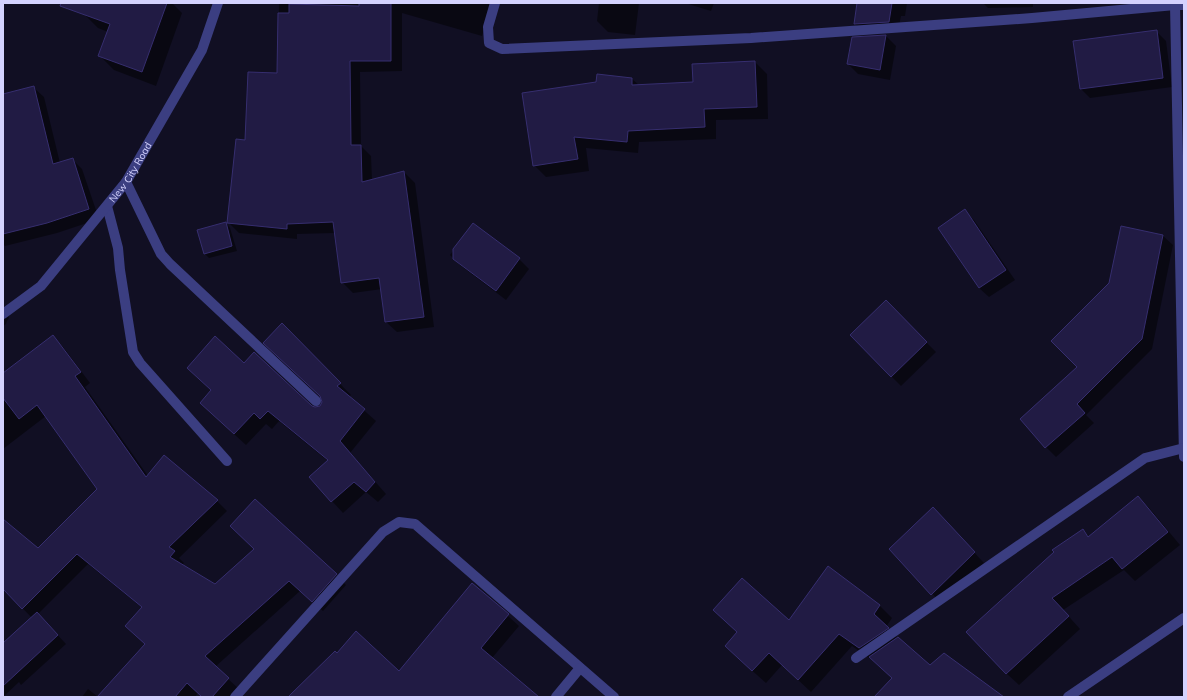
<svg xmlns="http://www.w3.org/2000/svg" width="1187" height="700" font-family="Mulish,sans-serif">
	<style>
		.shadow { fill: #0007 }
		.building { fill: #211b44; stroke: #362e6f }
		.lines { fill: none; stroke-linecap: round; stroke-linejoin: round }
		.minor { stroke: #3b3e81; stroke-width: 10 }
		.labels { text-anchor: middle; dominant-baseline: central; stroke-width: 3; stroke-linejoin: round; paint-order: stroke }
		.street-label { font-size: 10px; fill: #d4d2fe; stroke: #110f23 }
	</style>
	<rect width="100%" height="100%" fill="#110f23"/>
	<g class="shadow">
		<path d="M 88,3 L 172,3 L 182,13 L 156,86 L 114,70 L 100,56 L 108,32 L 98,28 L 84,14 Z"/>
		<path d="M 279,3 L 492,3 L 482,36 L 402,13 L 402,71 L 360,72 L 361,146 L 371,156 L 372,180 L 404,172 L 415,183 L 434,327 L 397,332 L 386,322 L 382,289 L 353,293 L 342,282 L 335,233 L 297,234 L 297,239 L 239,233 L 228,222 L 246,141 L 278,74 Z"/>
		<path d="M 599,3 L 639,3 L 635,35 L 608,32 L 597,21 Z"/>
		<path d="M 685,3 L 714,3 L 711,11 Z"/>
		<path d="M 856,3 L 907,3 L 905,16 L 901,16 L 898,31 L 865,34 L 855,24 L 858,5 Z"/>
		<path d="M 983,3 L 1033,3 L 1033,7 L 988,8 Z"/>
		<path d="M 1156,31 L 1166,41 L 1172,87 L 1090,98 L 1081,89 Z"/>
		<path d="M 886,36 L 896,46 L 890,80 L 858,74 L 848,64 L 852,38 Z"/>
		<path d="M 755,62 L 767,74 L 768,119 L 716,120 L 716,139 L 639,142 L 638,153 L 586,148 L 589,171 L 546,177 L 534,165 L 597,83 L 598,76 L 632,79 L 639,85 L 694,83 Z"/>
		<path d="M 34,88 L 44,97 L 60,163 L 72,159 L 82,169 L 99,219 L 57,233 L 5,246 L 3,244 L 3,95 Z"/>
		<path d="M 964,211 L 974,220 L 1015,280 L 989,297 L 979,288 Z"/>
		<path d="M 226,223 L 230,228 L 237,251 L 209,258 L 204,253 Z"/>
		<path d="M 473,224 L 519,259 L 529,269 L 506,300 L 460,265 L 450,255 Z"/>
		<path d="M 1163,236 L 1173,245 L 1152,349 L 1086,415 L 1094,423 L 1056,457 L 1046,447 Z"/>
		<path d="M 886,302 L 936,352 L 901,386 L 891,376 Z"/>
		<path d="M 3,304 L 9,318 L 7,321 L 6,324 L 3,326 Z"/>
		<path d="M 282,325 L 351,395 L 349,397 L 376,421 L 350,453 L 386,494 L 378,502 L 366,492 L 343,513 L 332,501 L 328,461 L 279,421 L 272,429 L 266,424 L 246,445 L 212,414 L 212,391 L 188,368 L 244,364 L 311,407 L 319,408 L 323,402 Z"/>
		<path d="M 52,336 L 63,347 L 90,383 L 85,387 L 148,476 L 164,457 L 217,501 L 227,511 L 179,558 L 184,563 L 182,565 L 215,586 L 336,575 L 346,585 L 323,611 L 300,591 L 215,667 L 239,689 L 232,697 L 203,697 L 198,693 L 195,697 L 98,697 L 146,645 L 143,608 L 88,564 L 38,614 L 66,644 L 21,685 L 19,682 L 3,697 L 3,645 L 32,618 L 3,588 L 3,520 L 38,549 L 98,489 L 46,416 L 3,449 L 3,374 Z"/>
		<path d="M 1138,497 L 1150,509 L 1180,545 L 1135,581 L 1124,570 L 1063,610 L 1080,629 L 1019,685 L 1006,673 L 1083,531 L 1089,537 Z"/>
		<path d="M 942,518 L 984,563 L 942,604 L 890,549 Z"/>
		<path d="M 829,568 L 880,606 L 892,618 L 886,627 L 930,667 L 991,697 L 876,697 L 893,678 L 873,659 L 872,660 L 852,646 L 811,692 L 782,665 L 766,683 L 738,658 L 789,621 Z"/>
		<path d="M 473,584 L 519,626 L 492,658 L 537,697 L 289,697 L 337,654 L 399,672 Z"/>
		<path d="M 88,689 L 98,697 L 82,697 Z"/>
	</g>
	<g class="building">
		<path d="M 61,3 L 167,3 L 142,72 L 98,56 L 110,24 L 60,6 Z"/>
		<path d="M 359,3 L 391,3 L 391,61 L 350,61 L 351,145 L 361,145 L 362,182 L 404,171 L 424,317 L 385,322 L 379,278 L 341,283 L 333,222 L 287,224 L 287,229 L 227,223 L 236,139 L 245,140 L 248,72 L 277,73 L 278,13 L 289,13 L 289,4 L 359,6 Z"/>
		<path d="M 857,3 L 892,3 L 889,22 L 854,24 Z"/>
		<path d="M 1157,30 L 1163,78 L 1080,89 L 1073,41 Z"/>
		<path d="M 886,35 L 880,70 L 847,64 L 852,37 Z"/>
		<path d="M 755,61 L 757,107 L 704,109 L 705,127 L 628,131 L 627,142 L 574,137 L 578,159 L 533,166 L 522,93 L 596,82 L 597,74 L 632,78 L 632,85 L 693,82 L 692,64 Z"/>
		<path d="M 34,86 L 53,164 L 73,158 L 89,209 L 47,223 L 3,234 L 3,94 Z"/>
		<path d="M 965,209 L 1006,270 L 979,288 L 938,228 Z"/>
		<path d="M 226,222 L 232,246 L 204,254 L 197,230 Z"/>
		<path d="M 473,223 L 520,258 L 496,291 L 453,259 L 453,249 Z"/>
		<path d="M 1121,226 L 1163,235 L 1142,339 L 1077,404 L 1085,413 L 1045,448 L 1020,419 L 1077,367 L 1051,341 L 1109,283 Z"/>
		<path d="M 886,300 L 927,342 L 891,377 L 850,335 Z"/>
		<path d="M 282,323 L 341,383 L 337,386 L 365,409 L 340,441 L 375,482 L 366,492 L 354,482 L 331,502 L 309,477 L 328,460 L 268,411 L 260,419 L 254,413 L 234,434 L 200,403 L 211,390 L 187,368 L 215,336 L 244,363 L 254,352 L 312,406 L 315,407 L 320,406 L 322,402 L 320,396 L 263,343 Z"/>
		<path d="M 53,335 L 81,372 L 75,376 L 146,477 L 164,455 L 218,500 L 169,547 L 175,551 L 170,557 L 215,584 L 254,549 L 230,526 L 255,499 L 337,574 L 312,602 L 289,581 L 205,656 L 229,678 L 212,697 L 202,697 L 187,683 L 175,697 L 97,697 L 145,644 L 125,626 L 142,607 L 77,554 L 22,609 L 3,589 L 3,519 L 38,548 L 97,489 L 37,405 L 19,419 L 3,398 L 3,373 Z"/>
		<path d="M 1138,496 L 1168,532 L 1122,569 L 1112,557 L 1052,598 L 1069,616 L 1006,674 L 966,632 L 1054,552 L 1052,550 L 1083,529 L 1088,537 Z"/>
		<path d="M 933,507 L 975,552 L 931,595 L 889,549 Z"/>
		<path d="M 828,566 L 880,605 L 874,614 L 889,628 L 859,648 L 839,634 L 798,680 L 769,653 L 752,671 L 725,646 L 737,632 L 713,610 L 742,578 L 789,620 Z"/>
		<path d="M 472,583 L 509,614 L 481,648 L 539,697 L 288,697 L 335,651 L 337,653 L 356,631 L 399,671 Z"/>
		<path d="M 37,612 L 58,635 L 3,686 L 3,643 Z"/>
		<path d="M 898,637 L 930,665 L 944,653 L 1004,697 L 874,697 L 892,678 L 869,657 Z"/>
	</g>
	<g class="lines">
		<g class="minor">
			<path d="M 495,3 L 488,27 L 489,43 L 502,49 L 751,38 L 1032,18 L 1175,5"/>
			<path d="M 1184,5 L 1175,5 L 1184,457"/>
			<path d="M 126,182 L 161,254 L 170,264 L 316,401"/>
			<path d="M 107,206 L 118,248 L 120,270 L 133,352 L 140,363 L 227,461"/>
			<path id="s1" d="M 3,314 L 41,286 L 126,182 L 202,50 L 218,3"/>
			<path d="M 856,658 L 1145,458 L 1184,448"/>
			<path d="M 235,697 L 383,532 L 399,522 L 415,524 L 614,697"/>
			<path d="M 556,697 L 580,668"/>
			<path d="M 1068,697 L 1184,618"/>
		</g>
	</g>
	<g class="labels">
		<g class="street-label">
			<text stroke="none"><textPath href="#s1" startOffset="192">New City Road</textPath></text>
		</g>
	</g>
	<rect width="1187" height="700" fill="none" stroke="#d4d2fe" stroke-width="8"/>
</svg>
